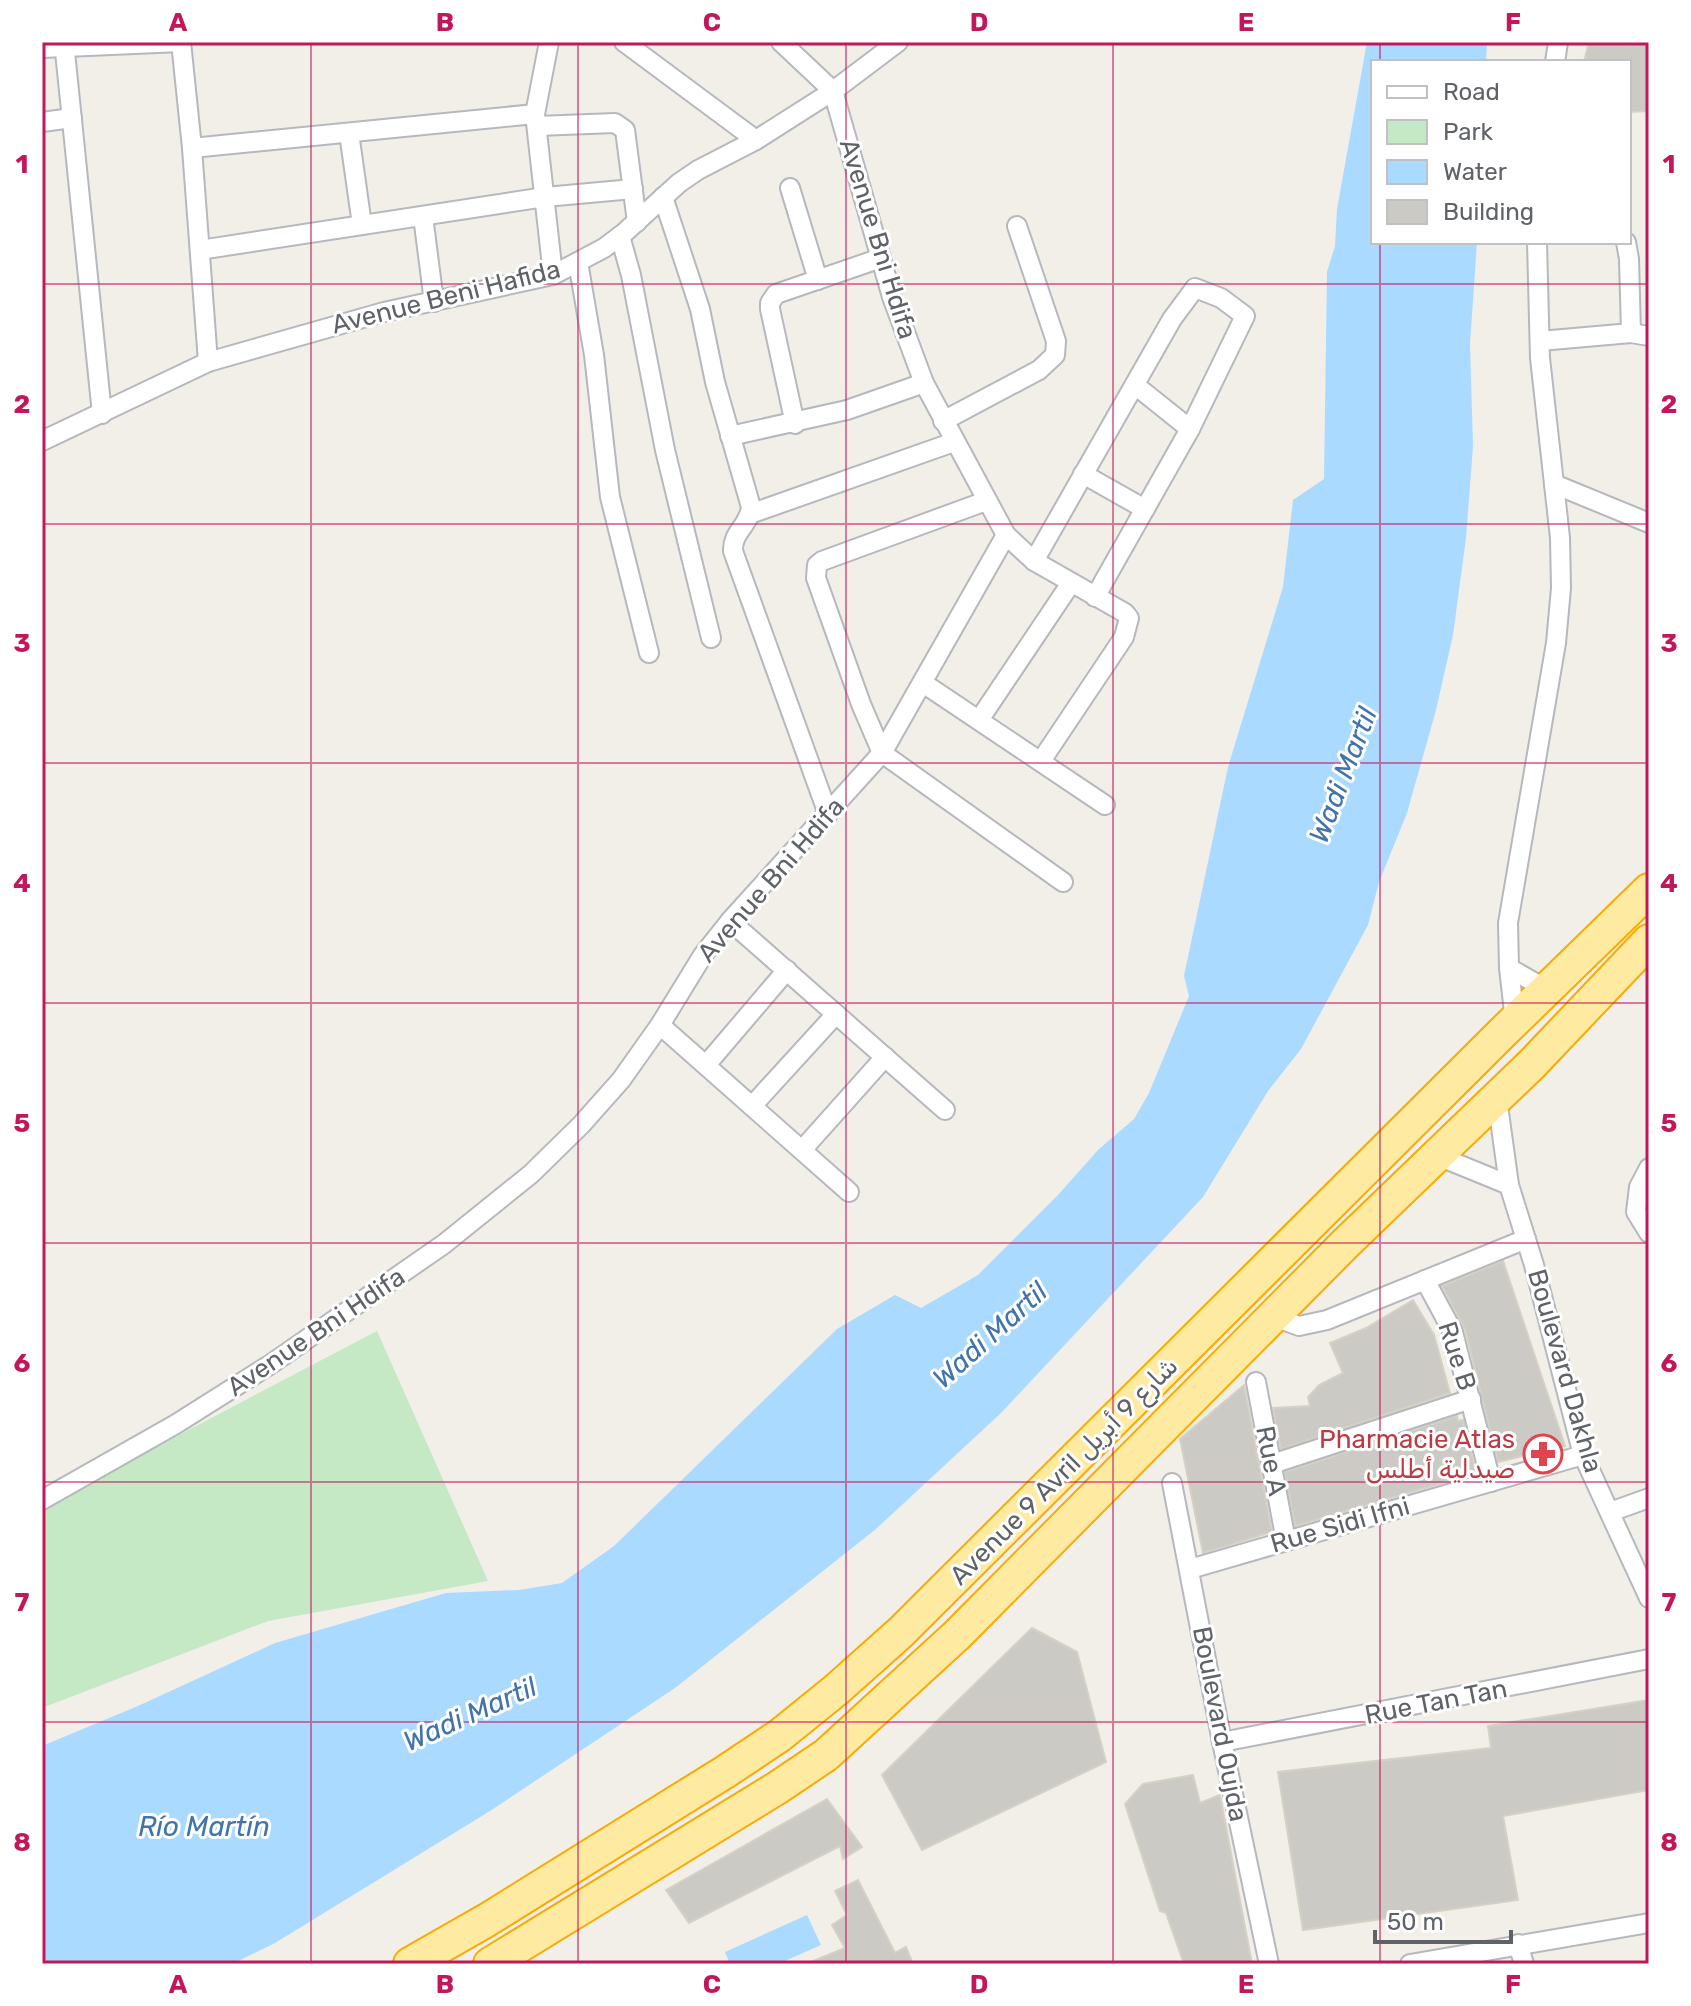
<svg xmlns="http://www.w3.org/2000/svg" width="1691" height="2006" font-family="Rubik,Vazirmatn,sans-serif">
	<style>
		.green { fill: #c5e8c5 }
		.water { fill: #aadaff }
		.building { fill: #cccac5; stroke: #d6d1c6; stroke-width: 2 }
		.lines { fill: none; stroke-linecap: round; stroke-linejoin: round }
		.minor-casing { stroke: #b5b8bc; stroke-width: 22 }
		.trunk-casing { stroke: #f9ab00; stroke-width: 36 }
		.minor { stroke: #fff; stroke-width: 18 }
		.trunk { stroke: #feeaa1; stroke-width: 32 }
		.grid { fill: none; stroke: #c2185b; stroke-width: 2; stroke-opacity: 0.55 }
		.labels { text-anchor: middle; dominant-baseline: central; stroke-width: 6; stroke-linejoin: round; paint-order: stroke }
		.street-label { font-size: 26px; fill: #5f6368; stroke: #fff }
		.health-label { font-size: 26px; fill: #be3a42; stroke: #fff; text-anchor: end }
		.water-label { font-size: 28px; font-style: italic; fill: #4174aa; stroke: #fff }
		.neatline { fill: none; stroke: #c2185b; stroke-width: 3 }
		.grid-label { font-size: 26px; text-anchor: middle; font-weight: bold; fill: #c2185b }
	</style>
	<rect width="100%" height="100%" fill="#f1efe8"/>
	<path class="green" d="M 377,1331 L 488,1581 L 268,1621 L 42,1708 L 42,1507 Z"/>
	<g class="water">
		<path d="M 1367,42 L 1487,42 L 1486,62 L 1373,62 L 1373,242 L 1477,242 L 1470,344 L 1473,446 L 1466,538 L 1453,635 L 1436,710 L 1407,813 L 1379,882 L 1368,925 L 1301,1049 L 1268,1091 L 1203,1197 L 1001,1413 L 876,1529 L 675,1688 L 490,1811 L 275,1943 L 232,1964 L 42,1964 L 42,1746 L 138,1706 L 275,1643 L 446,1593 L 519,1590 L 562,1583 L 614,1546 L 837,1329 L 895,1295 L 921,1308 L 978,1275 L 1057,1196 L 1099,1149 L 1134,1119 L 1149,1093 L 1189,996 L 1184,976 L 1228,767 L 1283,587 L 1293,500 L 1324,479 L 1327,272 L 1335,246 L 1337,209 Z"/>
		<path d="M 807,1915 L 821,1945 L 778,1964 L 730,1964 L 725,1952 Z"/>
	</g>
	<g class="building">
		<path d="M 1589,42 L 1649,42 L 1649,111 L 1629,112 L 1629,62 L 1584,62 Z"/>
		<path d="M 1503,1261 L 1565,1446 L 1498,1462 L 1465,1329 L 1442,1286 Z"/>
		<path d="M 1413,1300 L 1434,1335 L 1450,1393 L 1281,1449 L 1273,1408 L 1310,1406 L 1308,1397 L 1319,1385 L 1343,1373 L 1330,1343 L 1366,1328 Z"/>
		<path d="M 1244,1385 L 1272,1532 L 1203,1553 L 1180,1439 Z"/>
		<path d="M 1457,1416 L 1458,1421 L 1463,1420 L 1476,1473 L 1295,1526 L 1285,1472 Z"/>
		<path d="M 1032,1628 L 1077,1652 L 1106,1762 L 922,1850 L 882,1775 Z"/>
		<path d="M 1649,1700 L 1649,1790 L 1503,1816 L 1518,1900 L 1303,1930 L 1278,1772 L 1491,1748 L 1488,1726 Z"/>
		<path d="M 1193,1775 L 1200,1803 L 1220,1795 L 1252,1964 L 1184,1964 L 1166,1913 L 1160,1911 L 1125,1804 L 1143,1784 Z"/>
		<path d="M 827,1799 L 862,1847 L 843,1859 L 840,1846 L 689,1923 L 666,1890 Z"/>
		<path d="M 858,1880 L 895,1953 L 906,1947 L 913,1964 L 806,1964 L 845,1948 L 832,1925 L 847,1915 L 835,1891 Z"/>
	</g>
	<g class="lines">
		<defs>
			<g id="minor">
				<path d="M 64,42 L 102,414"/>
				<path d="M 181,42 L 192,148 L 208,362"/>
				<path d="M 549,42 L 535,114 L 553,275"/>
				<path d="M 624,42 L 756,140"/>
				<path d="M 42,48 L 181,42"/>
				<path d="M 1555,62 L 1558,42"/>
				<path d="M 42,122 L 72,118"/>
				<path d="M 537,126 L 615,123 L 625,130 L 637,222"/>
				<path d="M 349,133 L 362,225"/>
				<path d="M 192,148 L 535,114"/>
				<path d="M 790,188 L 818,280"/>
				<path d="M 663,197 L 700,309 L 715,382 L 751,507 C 749,526 732,532 733,551 L 828,814"/>
				<path d="M 423,216 L 434,302"/>
				<path d="M 620,236 L 631,275 L 665,450 L 711,638"/>
				<path d="M 1626,242 L 1629,259 L 1631,333"/>
				<path d="M 200,250 L 545,197 L 633,189"/>
				<path d="M 578,262 L 594,355 L 610,497 L 649,653"/>
				<path d="M 1540,341 L 1631,333 L 1649,336"/>
				<path d="M 1135,385 L 1190,429"/>
				<path d="M 943,421 L 1039,370 L 1055,355 L 1056,341 L 1017,226"/>
				<path d="M 795,424 L 770,309 L 770,303 L 776,294 L 881,258"/>
				<path d="M 730,436 L 847,410 L 924,383"/>
				<path d="M 42,441 L 208,362 L 384,312 L 553,275 L 604,248 L 624,233 L 679,183 L 698,170 L 756,140 L 833,91 L 898,42"/>
				<path d="M 1083,474 L 1145,509"/>
				<path d="M 1554,484 L 1649,523"/>
				<path d="M 986,501 L 822,561 L 817,565 L 816,578 L 861,704 L 882,753 L 1063,882"/>
				<path d="M 750,514 L 954,442"/>
				<path d="M 1006,535 L 1034,561 L 1125,613 L 1129,618 L 1124,637 L 1041,761"/>
				<path d="M 1034,561 L 1172,319 L 1195,288 L 1221,298 L 1245,316 L 1190,429 L 1095,597"/>
				<path d="M 923,683 L 1105,805"/>
				<path d="M 979,720 L 1071,583"/>
				<path d="M 730,921 L 945,1110"/>
				<path d="M 1509,968 L 1546,989"/>
				<path d="M 1515,1021 L 1509,968 L 1508,923 L 1556,643 L 1561,588 L 1560,538 L 1540,358 L 1537,242"/>
				<path d="M 660,1025 L 849,1192"/>
				<path d="M 706,1065 L 787,970"/>
				<path d="M 1497,1098 L 1509,1185 L 1534,1265 L 1583,1455 L 1649,1598"/>
				<path d="M 752,1106 L 836,1014"/>
				<path d="M 802,1150 L 885,1057"/>
				<path d="M 1438,1156 L 1509,1185"/>
				<path d="M 1649,1168 L 1639,1187 L 1636,1212 L 1649,1233"/>
				<path d="M 1425,1280 L 1453,1332 L 1491,1482"/>
				<path d="M 1274,1317 L 1299,1326 L 1327,1320 L 1526,1239"/>
				<path d="M 1256,1382 L 1286,1541"/>
				<path d="M 1272,1464 L 1471,1399"/>
				<path d="M 1172,1483 L 1222,1742 L 1269,1964"/>
				<path d="M 42,1500 L 176,1424 L 271,1364 L 444,1244 L 531,1174 L 581,1125 L 621,1080 L 660,1025 L 703,955 L 730,921 L 882,753 L 1006,535 L 924,383 L 892,297 L 833,91 L 781,42"/>
				<path d="M 1610,1512 L 1649,1498"/>
				<path d="M 1190,1569 L 1583,1455"/>
				<path d="M 1222,1742 L 1649,1659"/>
				<path d="M 1518,1944 L 1524,1964"/>
				<path d="M 1410,1964 L 1649,1923"/>
			</g>
			<g id="trunk">
				<path d="M 410,1964 L 487,1920 L 725,1772 L 779,1736 L 836,1690 L 901,1632 L 1501,1034 L 1649,890"/>
				<path d="M 490,1964 L 777,1788 L 826,1755 L 957,1635 L 1346,1243 L 1532,1064 L 1649,941"/>
			</g>
		</defs>
		<use href="#minor" class="minor-casing"/>
		<use href="#trunk" class="trunk-casing"/>
		<use href="#minor" class="minor"/>
		<use href="#trunk" class="trunk"/>
	</g>
	<path class="grid" d="M 311,42 L 311,1964M 578,42 L 578,1964M 846,42 L 846,1964M 1113,42 L 1113,1964M 1380,42 L 1380,62M 1380,242 L 1380,1964M 42,284 L 1649,284M 42,524 L 1649,524M 42,763 L 1649,763M 42,1003 L 1649,1003M 42,1243 L 1649,1243M 42,1482 L 1649,1482M 42,1722 L 1649,1722"/>
	<defs>
		<symbol id="pharmacy-ring" viewBox="-11 -11 22 22"><circle r="9.5" fill="#fff" stroke="#e0444e" stroke-width="1.5"/><path d="M-2-6h4v4h4v4h-4v4h-4v-4h-4v-4h4Z" fill="#e0444e"/></symbol>
	</defs>
	<g fill-rule="evenodd">
		<use href="#pharmacy-ring" x="1521" y="1432" width="44" height="44"/>
	</g>
	<g class="labels">
		<g class="street-label">
			<text transform="translate(878 239) rotate(73)">Avenue Bni Hdifa</text>
			<text transform="translate(446 297) rotate(-14)">Avenue Beni Hafida</text>
			<text transform="translate(771 880) rotate(-49)">Avenue Bni Hdifa</text>
			<text transform="translate(316 1332) rotate(-34)">Avenue Bni Hdifa</text>
			<text transform="translate(1457 1356) rotate(72)">Rue B</text>
			<text transform="translate(1565 1371) rotate(74)">Boulevard Dakhla</text>
			<text transform="translate(1271 1461) rotate(79)">Rue A</text>
			<text transform="translate(1064 1471) rotate(-45)">Avenue 9 Avril شارع 9 أبريل</text>
			<text transform="translate(1340 1525) rotate(-16)">Rue Sidi Ifni</text>
			<text transform="translate(1436 1702) rotate(-11)">Rue Tan Tan</text>
			<text transform="translate(1220 1724) rotate(79)">Boulevard Oujda</text>
		</g>
		<g class="health-label">
			<text x="1515" y="1439">Pharmacie Atlas<tspan x="1515" dy="30">صيدلية أطلس</tspan></text>
		</g>
		<g class="water-label">
			<text transform="translate(1343 775) rotate(-69)">Wadi Martil</text>
			<text transform="translate(990 1335) rotate(-42)">Wadi Martil</text>
			<text transform="translate(470 1714) rotate(-24)">Wadi Martil</text>
			<text x="204" y="1826">Río Martín</text>
		</g>
	</g>
	<rect width="1691" height="2006" fill="none" stroke="#ffffff" stroke-width="88"/>
	<rect x="1371" y="60" width="260" height="184" fill="#ffffff" stroke="#bfc1c3" stroke-width="2"/>
	<rect x="1387" y="86" width="40" height="12" fill="#ffffff" stroke="#bfc1c3" stroke-width="2"/>
	<text x="1443" y="100" font-size="24" fill="#5f6368">Road</text>
	<rect x="1387" y="120" width="40" height="24" fill="#c5e8c5" stroke="#bfc1c3" stroke-width="2"/>
	<text x="1443" y="140" font-size="24" fill="#5f6368">Park</text>
	<rect x="1387" y="160" width="40" height="24" fill="#aadaff" stroke="#bfc1c3" stroke-width="2"/>
	<text x="1443" y="180" font-size="24" fill="#5f6368">Water</text>
	<rect x="1387" y="200" width="40" height="24" fill="#cccac5" stroke="#bfc1c3" stroke-width="2"/>
	<text x="1443" y="220" font-size="24" fill="#5f6368">Building</text>
	<path d="M1375 1930v12h136v-12" fill="none" stroke="#5f6368" stroke-width="4"/>
	<text x="1387" y="1930" font-size="24" fill="#5f6368" stroke="#ffffff" stroke-width="6" paint-order="stroke">50 m</text>
	<rect x="44" y="44" width="1603" height="1918" class="neatline"/>
	<g class="grid-label">
		<text x="178" y="31">A</text>
		<text x="445" y="31">B</text>
		<text x="712" y="31">C</text>
		<text x="979" y="31">D</text>
		<text x="1246" y="31">E</text>
		<text x="1513" y="31">F</text>
		<text x="22" y="173">1</text>
		<text x="1669" y="173">1</text>
		<text x="22" y="413">2</text>
		<text x="1669" y="413">2</text>
		<text x="22" y="652">3</text>
		<text x="1669" y="652">3</text>
		<text x="22" y="892">4</text>
		<text x="1669" y="892">4</text>
		<text x="22" y="1132">5</text>
		<text x="1669" y="1132">5</text>
		<text x="22" y="1372">6</text>
		<text x="1669" y="1372">6</text>
		<text x="22" y="1611">7</text>
		<text x="1669" y="1611">7</text>
		<text x="22" y="1851">8</text>
		<text x="1669" y="1851">8</text>
		<text x="178" y="1993">A</text>
		<text x="445" y="1993">B</text>
		<text x="712" y="1993">C</text>
		<text x="979" y="1993">D</text>
		<text x="1246" y="1993">E</text>
		<text x="1513" y="1993">F</text>
	</g>
</svg>
